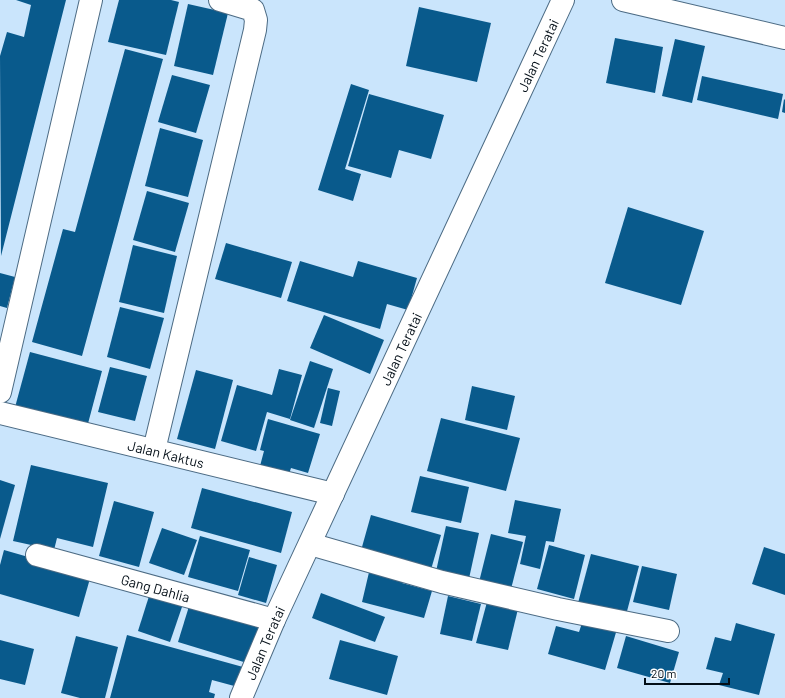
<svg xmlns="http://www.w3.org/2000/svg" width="785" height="698" font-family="Barlow,sans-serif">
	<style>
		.building { fill: #095a8c }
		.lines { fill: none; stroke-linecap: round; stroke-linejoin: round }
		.street-casing { stroke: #4c6b84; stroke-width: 24 }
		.street { stroke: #fff; stroke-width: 22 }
		.labels { text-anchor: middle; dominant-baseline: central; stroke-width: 4; stroke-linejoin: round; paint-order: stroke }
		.street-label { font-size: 14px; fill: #030e17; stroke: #fff }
	</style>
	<rect width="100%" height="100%" fill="#cae5fc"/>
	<g class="building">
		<path d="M 16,0 L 66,0 L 1,256 L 0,56 L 7,32 L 24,37 L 31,5 Z"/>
		<path d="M 119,0 L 171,0 L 179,2 L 166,55 L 108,42 Z"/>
		<path d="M 188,4 L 228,13 L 213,75 L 174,66 Z"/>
		<path d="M 419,7 L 491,23 L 477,82 L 406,66 Z"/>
		<path d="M 615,38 L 663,47 L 655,93 L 606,83 Z"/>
		<path d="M 675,39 L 705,46 L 692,103 L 662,96 Z"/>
		<path d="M 125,49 L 163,59 L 82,356 L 32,342 L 63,229 L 75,232 Z"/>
		<path d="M 172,75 L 210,85 L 196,133 L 158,122 Z"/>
		<path d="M 702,76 L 783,94 L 778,119 L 697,100 Z"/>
		<path d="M 351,84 L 369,90 L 345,169 L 361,174 L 353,201 L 318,190 Z"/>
		<path d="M 369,94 L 444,115 L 431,159 L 399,150 L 391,178 L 348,166 Z"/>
		<path d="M 784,99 L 785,100 L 785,113 L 782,112 Z"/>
		<path d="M 160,128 L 203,140 L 188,197 L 145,186 Z"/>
		<path d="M 147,191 L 189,203 L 175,252 L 133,240 Z"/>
		<path d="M 628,207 L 704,231 L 681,305 L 605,283 Z"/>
		<path d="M 226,243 L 292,262 L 281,298 L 215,279 Z"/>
		<path d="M 133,245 L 177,256 L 164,313 L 119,302 Z"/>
		<path d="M 300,261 L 353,277 L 358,261 L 417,278 L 408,310 L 387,304 L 380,329 L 287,301 Z"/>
		<path d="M 0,273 L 15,277 L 7,308 L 0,306 Z"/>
		<path d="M 120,307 L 164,318 L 150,369 L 107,357 Z"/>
		<path d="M 324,315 L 384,340 L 370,374 L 310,348 Z"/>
		<path d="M 30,352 L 102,371 L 86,431 L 14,411 Z"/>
		<path d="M 310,361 L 333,369 L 314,428 L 290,420 Z"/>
		<path d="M 110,367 L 147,376 L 135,421 L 98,412 Z"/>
		<path d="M 279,369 L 302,375 L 290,419 L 267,412 L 256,451 L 221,441 L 237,385 L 272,395 Z"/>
		<path d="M 196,370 L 233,380 L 215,449 L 177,439 Z"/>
		<path d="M 472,386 L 515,396 L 507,430 L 465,420 Z"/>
		<path d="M 328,388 L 340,391 L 332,426 L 320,423 Z"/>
		<path d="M 441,418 L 520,438 L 506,491 L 427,471 Z"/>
		<path d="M 268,419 L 320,434 L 308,473 L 291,468 L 289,474 L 260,466 L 264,451 L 260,450 Z"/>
		<path d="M 31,465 L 108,483 L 93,547 L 57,538 L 54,550 L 13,541 Z"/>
		<path d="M 420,476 L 469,487 L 461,523 L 411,512 Z"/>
		<path d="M 0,480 L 15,485 L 0,539 Z"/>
		<path d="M 202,488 L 292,512 L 281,553 L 191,528 Z"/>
		<path d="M 515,500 L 561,509 L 554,542 L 546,541 L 540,569 L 520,564 L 526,536 L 508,533 Z"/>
		<path d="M 114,501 L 154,512 L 139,567 L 99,556 Z"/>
		<path d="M 371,515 L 441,535 L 430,573 L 360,554 Z"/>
		<path d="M 446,526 L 479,533 L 468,583 L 435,576 Z"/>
		<path d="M 162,528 L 197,540 L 184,575 L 149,563 Z"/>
		<path d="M 491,534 L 523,542 L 511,589 L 479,582 Z"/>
		<path d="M 200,536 L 250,550 L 238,591 L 188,577 Z"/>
		<path d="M 549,545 L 585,555 L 574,599 L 537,589 Z"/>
		<path d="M 764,547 L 785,554 L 785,595 L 752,584 Z"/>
		<path d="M 4,550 L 91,575 L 79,617 L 0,594 L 0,565 Z"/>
		<path d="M 591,554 L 639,566 L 626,615 L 578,603 Z"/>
		<path d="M 249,557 L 277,565 L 266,603 L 238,595 Z"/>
		<path d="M 642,566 L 677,574 L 669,610 L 633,602 Z"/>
		<path d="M 370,568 L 404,577 L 402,583 L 432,591 L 424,618 L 362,602 Z"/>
		<path d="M 150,593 L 183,604 L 170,642 L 138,631 Z"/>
		<path d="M 321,593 L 385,617 L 375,642 L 312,618 Z"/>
		<path d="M 448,596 L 481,604 L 472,641 L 440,634 Z"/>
		<path d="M 487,602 L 518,609 L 508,650 L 476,643 Z"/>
		<path d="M 190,603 L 259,625 L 247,663 L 178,642 Z"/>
		<path d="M 583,620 L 617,629 L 605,670 L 548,654 L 556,626 L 579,632 Z"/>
		<path d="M 736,623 L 775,634 L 759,695 L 719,685 L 723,673 L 706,669 L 715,637 L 731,641 Z"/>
		<path d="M 127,635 L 243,667 L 238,687 L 212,680 L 209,692 L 215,694 L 214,698 L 110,698 Z"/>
		<path d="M 76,636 L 118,647 L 105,698 L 80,698 L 61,693 Z"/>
		<path d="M 626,636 L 679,652 L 670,683 L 617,668 Z"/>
		<path d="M 0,640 L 34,649 L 25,685 L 0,679 Z"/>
		<path d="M 340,640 L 398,656 L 387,695 L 329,679 Z"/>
	</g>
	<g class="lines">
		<defs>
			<g id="street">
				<path d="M 623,0 L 785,38"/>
				<path d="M 0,392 L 91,0"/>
				<path id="s1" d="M 0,413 L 333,494"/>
				<path d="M 154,450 L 255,30 L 256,20 L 253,10 L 220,0"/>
				<path d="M 310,544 L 442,582 L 558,609 L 668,631"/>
				<path id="s2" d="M 37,555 L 274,620"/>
				<path id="s3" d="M 241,698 L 274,620 L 563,0"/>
			</g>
		</defs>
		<use href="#street" class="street-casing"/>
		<use href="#street" class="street"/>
	</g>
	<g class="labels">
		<g class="street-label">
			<text stroke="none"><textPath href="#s3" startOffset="708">Jalan Teratai</textPath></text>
			<text stroke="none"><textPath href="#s3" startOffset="384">Jalan Teratai</textPath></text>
			<text stroke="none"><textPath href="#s1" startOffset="171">Jalan Kaktus</textPath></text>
			<text stroke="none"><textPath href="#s2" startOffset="123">Gang Dahlia</textPath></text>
			<text stroke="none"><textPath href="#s3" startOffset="60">Jalan Teratai</textPath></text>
		</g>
	</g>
	<path d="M645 678v6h84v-6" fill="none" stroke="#030e17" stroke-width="2"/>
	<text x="651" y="678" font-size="12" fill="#030e17" stroke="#ffffff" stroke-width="3" paint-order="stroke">20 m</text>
</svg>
